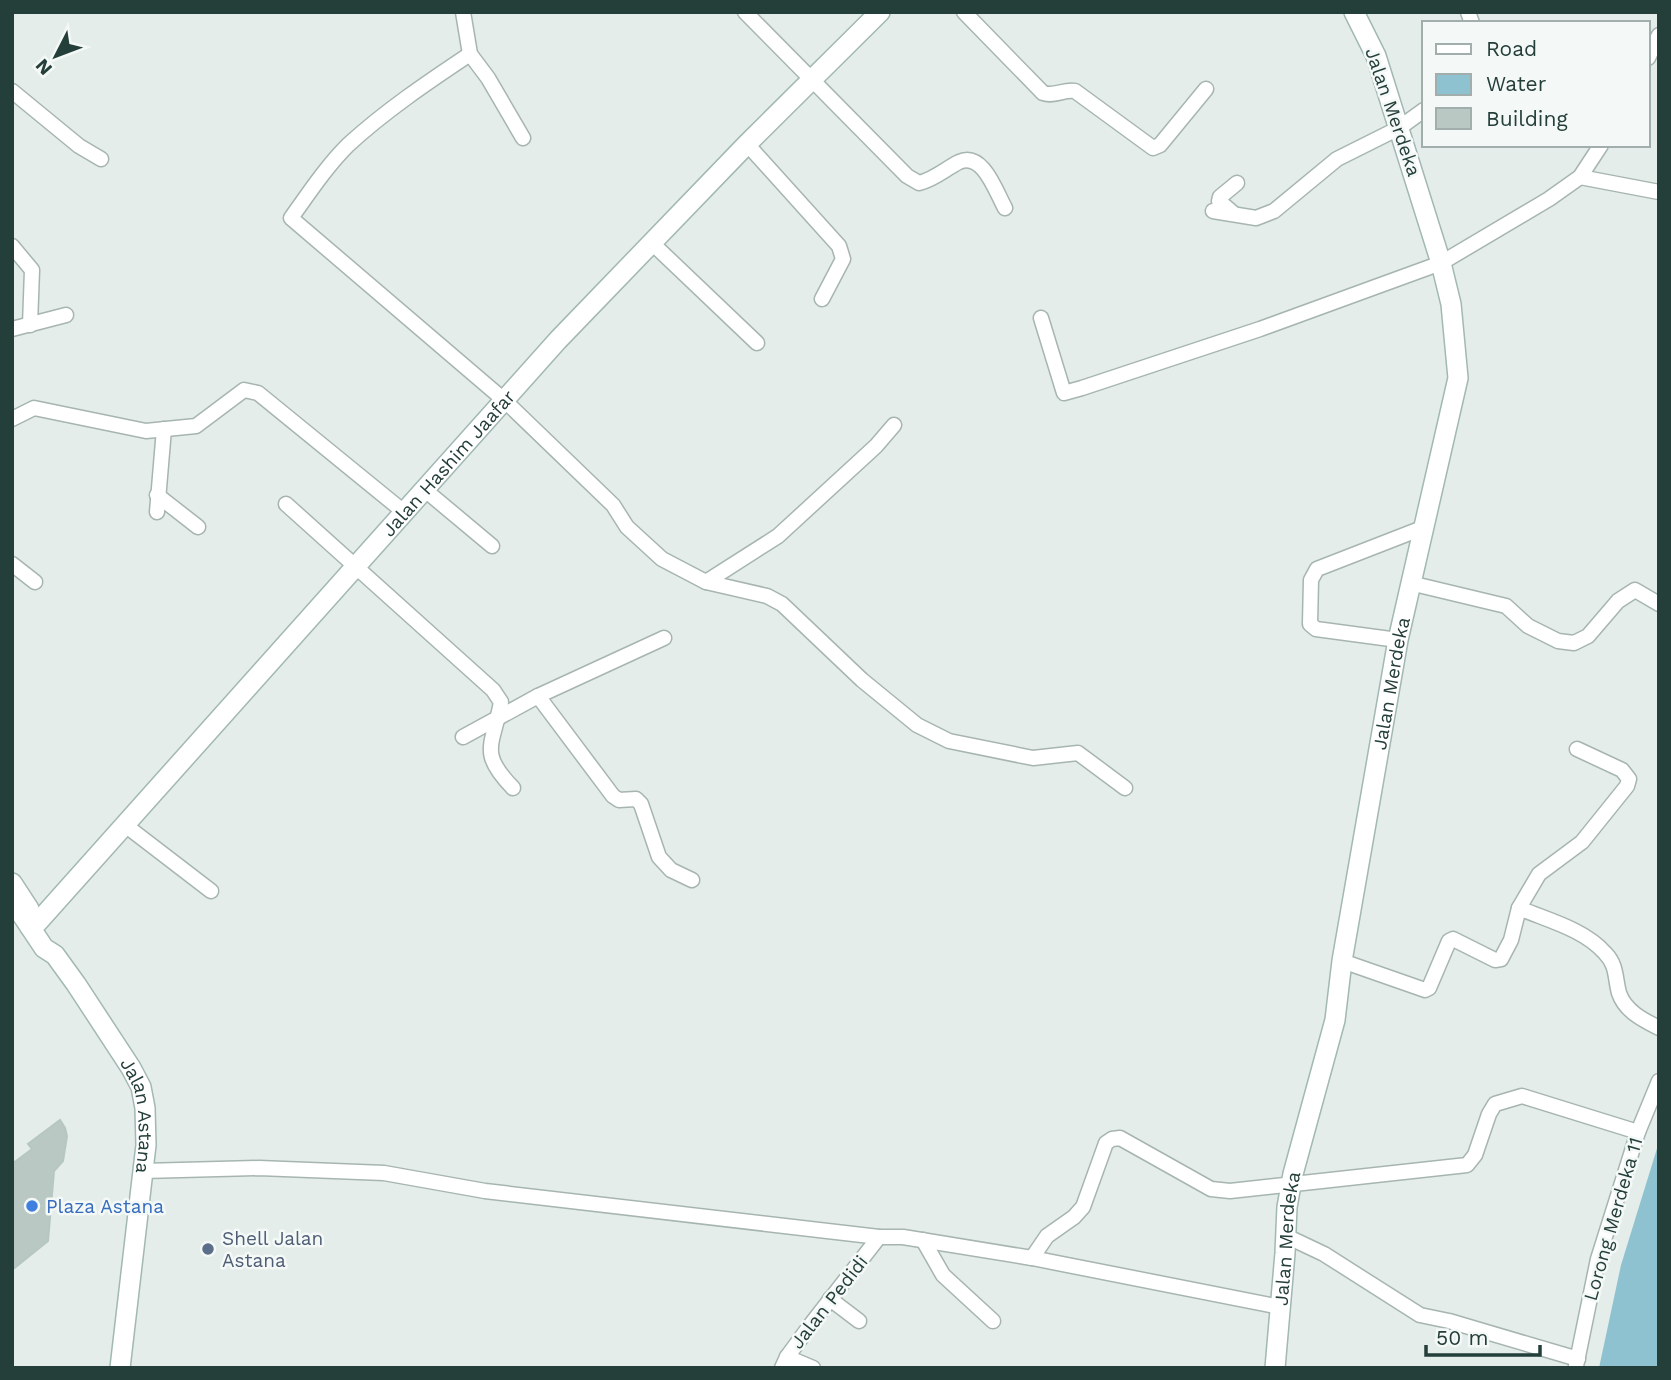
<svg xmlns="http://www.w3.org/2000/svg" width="1671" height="1380" font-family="'Work Sans',sans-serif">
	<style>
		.water { fill: #8ec2d0 }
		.building { fill: #b9c8c3; stroke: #b6c7c1; stroke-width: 2 }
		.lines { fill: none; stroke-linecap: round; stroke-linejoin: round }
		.street-casing { stroke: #a7b5b1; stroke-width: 17 }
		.secondary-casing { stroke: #a2b8b2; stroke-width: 22 }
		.street { stroke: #fff; stroke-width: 14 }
		.secondary { stroke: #fff; stroke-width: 19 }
		.shop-dot { fill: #3f7fe0; stroke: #f4f9f7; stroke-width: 2.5 }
		.service-dot { fill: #5c6f8a; stroke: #f4f9f7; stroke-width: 2.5 }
		.labels { text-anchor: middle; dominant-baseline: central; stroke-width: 5; stroke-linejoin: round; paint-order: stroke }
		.street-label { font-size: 19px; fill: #243e39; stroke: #f4f9f7 }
		.shop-label { font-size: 19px; fill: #366cbe; stroke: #f4f9f7; text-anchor: start }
		.service-label { font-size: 19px; fill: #4e5e75; stroke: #f4f9f7; text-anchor: start }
	</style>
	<rect width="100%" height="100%" fill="#e4ede9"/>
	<path class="water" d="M 1659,1142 L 1659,1368 L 1599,1368 L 1621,1265 Z"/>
	<path class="building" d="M 60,1120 L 65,1128 L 67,1136 L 63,1161 L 54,1171 L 48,1241 L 12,1270 L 12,1164 L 32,1149 L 28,1144 Z"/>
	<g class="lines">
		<defs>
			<g id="street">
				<path d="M 463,12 L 470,54 L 488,78 L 523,138"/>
				<path d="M 745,12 L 907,176 L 919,183 C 935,179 945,169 959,162 C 983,151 996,192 1005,208"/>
				<path d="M 964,12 L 1043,93 C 1054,97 1064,89 1075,91 L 1153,148 L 1160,145 L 1206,89"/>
				<path d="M 1468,12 L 1472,23"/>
				<path d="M 470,54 C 428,82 385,111 348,145 C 326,167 309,193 291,218 L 504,400 L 613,505 L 627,527 L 662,559 L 706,582 L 767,596 L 782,604 L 862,680 L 917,725 L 949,741 L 1033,758 L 1078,753 L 1125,788"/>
				<path d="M 1648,58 L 1659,35"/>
				<path d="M 12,91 L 79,146 L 101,159"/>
				<path d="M 747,144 L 839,246 L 843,259 L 822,299"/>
				<path d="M 1580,177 L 1659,192"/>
				<path d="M 1213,211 L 1256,218 L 1274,211 L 1337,159 L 1399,128 L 1424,110"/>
				<path d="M 1233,213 L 1219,201 L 1220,197 L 1237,183"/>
				<path d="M 652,243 L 757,343"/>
				<path d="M 12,246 L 32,270 L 30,325"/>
				<path d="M 1041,318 L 1064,393 L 1082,388 L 1260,329 L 1441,263 L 1549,199 L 1580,177 L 1601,145"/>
				<path d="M 12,329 L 66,315"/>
				<path d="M 12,419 L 34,408 L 146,431 L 196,426 L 244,390 L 258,393 L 404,512"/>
				<path d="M 425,490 L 492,546"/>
				<path d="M 157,495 L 198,527"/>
				<path d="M 286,504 L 493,690 L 501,702 C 493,746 478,752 513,788"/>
				<path d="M 157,512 L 164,429"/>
				<path d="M 12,564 L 35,582"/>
				<path d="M 706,582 L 778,536 L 876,446 L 894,425"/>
				<path d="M 1410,583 L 1506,606 L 1528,626 L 1558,641 L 1574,643 L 1588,636 L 1618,601 L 1635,590 L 1659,604"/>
				<path d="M 1398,640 L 1316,629 L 1310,624 L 1311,580 L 1317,569 L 1425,527"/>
				<path d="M 538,696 L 613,796 L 619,800 L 636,799 L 641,804 L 659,857 L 671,870 L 692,880"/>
				<path d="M 463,737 L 538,696 L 664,638"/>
				<path d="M 125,825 L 211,891"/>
				<path d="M 1519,908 C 1547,920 1584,929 1605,953 C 1617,965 1615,978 1619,993 C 1625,1011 1643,1020 1659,1028"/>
				<path d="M 1342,961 L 1425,990 L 1429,988 L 1449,941 L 1453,939 L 1495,960 L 1501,959 L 1511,940 L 1519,908 L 1539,874 L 1582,842 L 1627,786 L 1629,779 L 1622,770 L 1577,749"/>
				<path d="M 143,1171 L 259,1168 L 384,1173 L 485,1191 L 879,1237 L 903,1237 L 1032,1258 L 1280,1307"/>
				<path d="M 1286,1236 L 1324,1254 L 1420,1315 L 1449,1321 L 1578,1359"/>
				<path d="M 923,1240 L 943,1275 L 993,1321"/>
				<path d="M 1032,1258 L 1047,1236 L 1074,1217 L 1083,1207 L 1106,1143 L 1112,1139 L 1120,1138 L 1211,1189 L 1230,1191 L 1467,1165 L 1475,1155 L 1489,1114 L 1495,1104 L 1522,1096 L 1638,1132"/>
				<path d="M 830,1299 L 859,1321"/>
				<path d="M 787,1357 L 813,1368"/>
				<path d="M 1576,1366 L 1598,1259 L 1638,1132 L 1659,1081"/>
				<path d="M 782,1368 L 787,1357 L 812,1323 L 879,1237"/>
			</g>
			<g id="secondary">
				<path d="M 12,883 L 29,909"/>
				<path id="s1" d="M 12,900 L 44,948 L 55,955 L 76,984 L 131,1068 L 141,1087 L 145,1108 L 146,1145 L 120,1368"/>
				<path id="s2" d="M 30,927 L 38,922 L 558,340 L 747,144 L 880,12"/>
				<path id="s3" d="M 1275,1368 L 1285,1253 L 1287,1207 L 1293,1174 L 1335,1020 L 1342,961 L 1398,640 L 1458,378 L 1451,304 L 1441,263 L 1376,56 L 1354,12"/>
			</g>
		</defs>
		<use href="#street" class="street-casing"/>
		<use href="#secondary" class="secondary-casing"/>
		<use href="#street" class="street"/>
		<use href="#secondary" class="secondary"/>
	</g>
	<circle class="shop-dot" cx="32" cy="1206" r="7"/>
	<circle class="service-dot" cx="208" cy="1249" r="7"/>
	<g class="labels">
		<g class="street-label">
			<text transform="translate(1393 112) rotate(71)">Jalan Merdeka</text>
			<text stroke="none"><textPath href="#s2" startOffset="625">Jalan Hashim Jaafar</textPath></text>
			<text stroke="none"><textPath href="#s3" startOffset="696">Jalan Merdeka</textPath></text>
			<text stroke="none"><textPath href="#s1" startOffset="256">Jalan Astana</textPath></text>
			<text transform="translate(1613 1219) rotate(-74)">Lorong Merdeka 11</text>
			<text stroke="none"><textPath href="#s3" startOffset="130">Jalan Merdeka</textPath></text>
			<text transform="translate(829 1302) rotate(-52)">Jalan Pedidi</text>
		</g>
		<g class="shop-label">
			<text x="46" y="1206">Plaza Astana</text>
		</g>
		<g class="service-label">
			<text x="222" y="1238">Shell Jalan<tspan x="222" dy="22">Astana</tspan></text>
		</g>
	</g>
	<rect width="1671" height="1380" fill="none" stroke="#243e39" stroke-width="28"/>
	<rect x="1422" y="21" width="228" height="126" fill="#f4f9f7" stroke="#a1aeab" stroke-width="2"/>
	<rect x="1436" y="44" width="35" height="10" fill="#ffffff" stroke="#a1aeab" stroke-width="2"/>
	<text x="1486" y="56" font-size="21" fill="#243e39">Road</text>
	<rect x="1436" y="74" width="35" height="21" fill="#8ec2d0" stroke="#a1aeab" stroke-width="2"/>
	<text x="1486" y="91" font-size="21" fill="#243e39">Water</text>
	<rect x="1436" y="108" width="35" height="21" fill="#b9c8c3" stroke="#a1aeab" stroke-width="2"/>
	<text x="1486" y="126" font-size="21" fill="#243e39">Building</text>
	<g transform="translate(56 56) rotate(228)" stroke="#f4f9f7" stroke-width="5" paint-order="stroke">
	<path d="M0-5L12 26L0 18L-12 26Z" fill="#243e39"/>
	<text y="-10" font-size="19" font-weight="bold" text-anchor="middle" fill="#243e39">N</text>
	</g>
	<path d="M1426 1345v10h114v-10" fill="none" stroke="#243e39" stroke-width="3.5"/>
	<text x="1436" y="1345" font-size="21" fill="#243e39" stroke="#f4f9f7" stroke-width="5" paint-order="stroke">50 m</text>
</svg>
